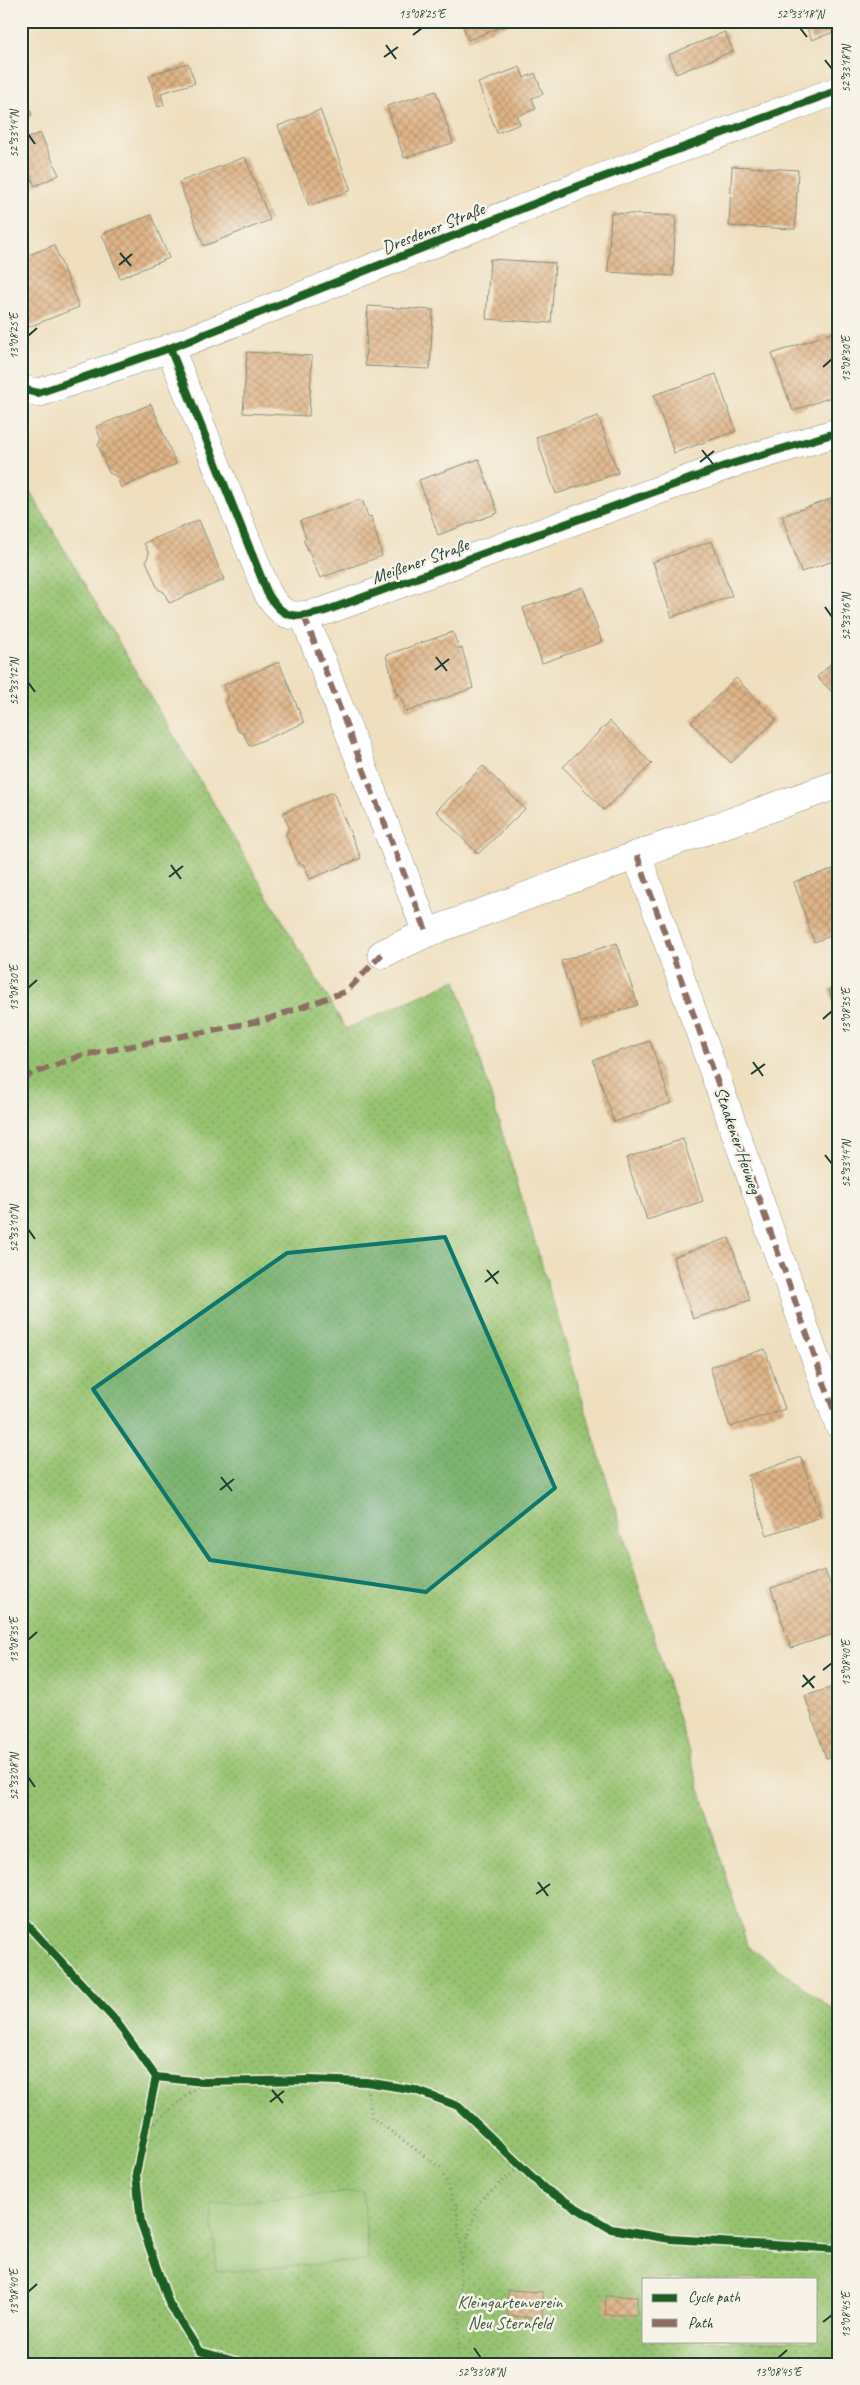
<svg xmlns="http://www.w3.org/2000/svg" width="860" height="2385" font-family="Caveat,sans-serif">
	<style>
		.green { fill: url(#green-dots); stroke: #5b8052; fill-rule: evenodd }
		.pitch { fill: #97c371; stroke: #5b8052 }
		.building { fill: url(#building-cross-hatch) }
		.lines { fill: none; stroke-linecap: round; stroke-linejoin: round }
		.street-casing { stroke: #878e7a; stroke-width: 29 }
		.path { stroke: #878e7a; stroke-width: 3; stroke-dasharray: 1 4; stroke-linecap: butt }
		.street { stroke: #fff; stroke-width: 28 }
		.quiet { stroke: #8d6e63; stroke-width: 6; stroke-dasharray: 12 6; stroke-linecap: butt }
		.cycleway-casing { stroke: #f7f3e8; stroke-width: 11 }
		.cycleway { stroke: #1b5e20; stroke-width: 8 }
		.marked { fill: #0f766e; fill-opacity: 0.2; stroke: #0f766e; stroke-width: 4; stroke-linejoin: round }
		.ticks { fill: none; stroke: #1f3d34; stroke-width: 2 }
		.labels { text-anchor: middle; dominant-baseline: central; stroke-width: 5; stroke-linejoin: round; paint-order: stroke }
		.street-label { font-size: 18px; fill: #1f3d34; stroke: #f7f3e8 }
		.park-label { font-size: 18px; fill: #3d5e43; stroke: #f7f3e8 }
		.neatline { fill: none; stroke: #1f3d34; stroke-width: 2 }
		.ticks-label { font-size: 12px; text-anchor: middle; fill: #1f3d34 }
	</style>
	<defs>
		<pattern id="green-dots" width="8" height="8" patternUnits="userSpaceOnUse" patternTransform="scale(1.25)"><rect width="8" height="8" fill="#97c371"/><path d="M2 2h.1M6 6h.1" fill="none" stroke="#7ba05e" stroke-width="1.8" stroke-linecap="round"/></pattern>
		<pattern id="building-cross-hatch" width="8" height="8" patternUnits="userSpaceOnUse" patternTransform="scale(1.25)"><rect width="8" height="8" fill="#e0b487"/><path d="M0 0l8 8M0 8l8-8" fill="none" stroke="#b5946f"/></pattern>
	</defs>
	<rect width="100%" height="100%" fill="#f7f3e8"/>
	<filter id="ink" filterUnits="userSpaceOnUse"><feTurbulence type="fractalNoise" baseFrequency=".02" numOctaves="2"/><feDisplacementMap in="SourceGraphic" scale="10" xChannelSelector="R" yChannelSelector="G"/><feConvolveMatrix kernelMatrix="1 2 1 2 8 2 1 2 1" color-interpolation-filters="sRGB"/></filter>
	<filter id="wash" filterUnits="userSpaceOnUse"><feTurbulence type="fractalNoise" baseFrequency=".0096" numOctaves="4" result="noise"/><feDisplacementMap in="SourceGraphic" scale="20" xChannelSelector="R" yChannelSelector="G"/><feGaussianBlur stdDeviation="1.12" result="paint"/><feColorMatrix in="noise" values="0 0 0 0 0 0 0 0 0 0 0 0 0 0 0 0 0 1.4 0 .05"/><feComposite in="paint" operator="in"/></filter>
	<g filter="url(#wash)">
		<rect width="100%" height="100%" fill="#efdfbf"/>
		<path class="green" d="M 21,476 L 346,1029 L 456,980 L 747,1945 L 839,2014 L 839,2364 L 21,2364 ZM 644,2279 L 816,2279 L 816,2341 L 644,2341 Z"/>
		<path class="pitch" d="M 363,2191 L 368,2260 L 217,2272 L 211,2204 Z"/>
		<g id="blocks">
			<g class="building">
				<path d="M 461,21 L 517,21 L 468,40 Z"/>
				<path d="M 799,21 L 839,21 L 839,30 L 812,40 L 807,28 L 801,25 Z"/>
				<path d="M 725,32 L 733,51 L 676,74 L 668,55 Z"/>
				<path d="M 188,63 L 195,83 L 161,93 L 164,105 L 158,107 L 149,75 Z"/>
				<path d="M 520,67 L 524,78 L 535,73 L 543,94 L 532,98 L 536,109 L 517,116 L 520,124 L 497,133 L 478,83 Z"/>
				<path d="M 21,87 L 32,115 L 21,119 Z"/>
				<path d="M 436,91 L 453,143 L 404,158 L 387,106 Z"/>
				<path d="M 320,110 L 351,190 L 309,206 L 278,126 Z"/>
				<path d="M 40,133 L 59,175 L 35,186 L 21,155 L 21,141 Z"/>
				<path d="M 245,157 L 270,220 L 204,246 L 179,182 Z"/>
				<path d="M 732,166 L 798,170 L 795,229 L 729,226 Z"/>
				<path d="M 611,213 L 676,216 L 673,276 L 608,272 Z"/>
				<path d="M 151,215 L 169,258 L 120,278 L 102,234 Z"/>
				<path d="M 54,245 L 79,307 L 21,330 L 21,258 Z"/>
				<path d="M 490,259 L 555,263 L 551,323 L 486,319 Z"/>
				<path d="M 368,306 L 433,310 L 430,369 L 365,366 Z"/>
				<path d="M 834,332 L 839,345 L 839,394 L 793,411 L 772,354 Z"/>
				<path d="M 247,352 L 312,356 L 309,416 L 243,413 Z"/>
				<path d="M 716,374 L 736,431 L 674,453 L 654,395 Z"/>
				<path d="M 151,404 L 176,464 L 121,488 L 116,476 L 109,473 L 98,445 L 101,439 L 96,427 Z"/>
				<path d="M 598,416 L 618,473 L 556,494 L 536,437 Z"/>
				<path d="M 479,459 L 498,513 L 438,535 L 419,480 Z"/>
				<path d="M 839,496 L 839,559 L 801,572 L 782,516 Z"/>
				<path d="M 362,499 L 368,517 L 371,516 L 382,556 L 320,578 L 303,539 L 306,539 L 300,521 Z"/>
				<path d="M 199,520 L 224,580 L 169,603 L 164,592 L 158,589 L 146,561 L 149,554 L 144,543 Z"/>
				<path d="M 712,541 L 732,596 L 672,617 L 653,562 Z"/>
				<path d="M 583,587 L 602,642 L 542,663 L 523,608 Z"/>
				<path d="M 453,632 L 459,649 L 462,648 L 473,688 L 406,712 L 400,694 L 397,695 L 386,655 Z"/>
				<path d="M 839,656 L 839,699 L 817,677 Z"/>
				<path d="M 279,662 L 304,723 L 249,746 L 244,734 L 238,731 L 226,703 L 228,697 L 224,685 Z"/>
				<path d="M 736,678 L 776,720 L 731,763 L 691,722 Z"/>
				<path d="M 610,721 L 652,764 L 604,810 L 563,767 Z"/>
				<path d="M 483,766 L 525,809 L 478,854 L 436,811 Z"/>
				<path d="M 333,792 L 361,858 L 310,879 L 304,865 L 298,862 L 286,834 L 289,827 L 283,813 Z"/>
				<path d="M 839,867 L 839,933 L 814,942 L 794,882 Z"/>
				<path d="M 617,943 L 638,1005 L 581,1023 L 561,961 Z"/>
				<path d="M 839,986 L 839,1019 L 838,1019 L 829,989 Z"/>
				<path d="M 650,1041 L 671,1103 L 614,1122 L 593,1060 Z"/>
				<path d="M 683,1139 L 703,1201 L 647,1220 L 626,1158 Z"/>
				<path d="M 729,1238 L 750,1300 L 693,1319 L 673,1257 Z"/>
				<path d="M 765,1349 L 785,1409 L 730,1427 L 710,1367 Z"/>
				<path d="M 801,1457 L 821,1517 L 767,1535 L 747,1476 Z"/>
				<path d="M 825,1570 L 839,1610 L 839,1632 L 791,1648 L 771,1588 Z"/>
				<path d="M 839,1685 L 839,1754 L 826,1758 L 805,1696 Z"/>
				<path d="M 839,1806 L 839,1834 L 838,1834 L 830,1809 Z"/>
				<path d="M 508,2290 L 543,2292 L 542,2318 L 507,2316 Z"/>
				<path d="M 606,2296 L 637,2297 L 637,2315 L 605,2315 Z"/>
			</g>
		</g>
	</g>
	<g filter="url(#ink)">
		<use href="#blocks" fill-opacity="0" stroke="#878e7a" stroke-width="1"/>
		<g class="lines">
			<defs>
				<g id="street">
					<path d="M 170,348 L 267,592 C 283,621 295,618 325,611 L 731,464 L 839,432"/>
					<path d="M 21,389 L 38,393 L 170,348 L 579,186 L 839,90"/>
					<path d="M 304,616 L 427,933"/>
					<path d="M 637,855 L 839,1425"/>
					<path d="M 382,954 L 427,933 L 637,855 L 839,784"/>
				</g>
			</defs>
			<use href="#street" class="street-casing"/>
			<g class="path">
				<path d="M 21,1918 L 116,2021 L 156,2077 L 136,2174 L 141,2223 L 169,2303 L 199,2351 L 245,2364"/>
				<path d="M 156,2077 L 203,2082 L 310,2080 L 366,2082 L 415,2090 L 458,2106 L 545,2189 L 611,2229 L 670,2239 L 839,2249"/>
				<path d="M 366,2082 L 372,2118 L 440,2167 L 457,2210 L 461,2260 L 458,2364"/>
				<path d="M 147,2129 L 203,2082"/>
				<path d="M 462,2258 L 478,2203 L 521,2165"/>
			</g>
			<use href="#street" class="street"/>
			<g class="quiet">
				<path d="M 304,616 L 427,933"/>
				<path d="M 637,855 L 839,1425"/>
				<path d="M 21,1078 L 80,1056 L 265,1020 L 347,991 L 382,954"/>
			</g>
			<defs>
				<g id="cycleway">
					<path d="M 170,348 L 267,592 C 283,621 295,618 325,611 L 731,464 L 839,432"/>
					<path d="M 21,389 L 38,393 L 170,348 L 579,186 L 839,90"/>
					<path d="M 21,1918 L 116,2021 L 156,2077 L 136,2174 L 141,2223 L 169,2303 L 199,2351 L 245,2364"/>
					<path d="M 156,2077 L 203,2082 L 310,2080 L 366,2082 L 415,2090 L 458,2106 L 545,2189 L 611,2229 L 670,2239 L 839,2249"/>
				</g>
			</defs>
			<use href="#cycleway" class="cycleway-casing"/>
			<use href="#cycleway" class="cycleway"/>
		</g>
	</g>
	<path class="marked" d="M 445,1237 L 555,1488 L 426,1592 L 210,1560 L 93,1389 L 287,1253 Z"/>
	<path class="ticks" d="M 800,28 L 807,37M 413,35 L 422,28M 386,45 L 396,59M 384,57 L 398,47M 825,60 L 832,69M 28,134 L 35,144M 120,253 L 131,266M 119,265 L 132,254M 28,336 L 37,328M 823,367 L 832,359M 702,450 L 713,464M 700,462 L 714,451M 825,607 L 832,617M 436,657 L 447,671M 435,670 L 449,659M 28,682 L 35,692M 171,865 L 181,879M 169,877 L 183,866M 28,988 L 37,980M 823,1019 L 832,1011M 753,1062 L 763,1076M 751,1074 L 765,1064M 825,1155 L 832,1164M 28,1229 L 35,1239M 487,1270 L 498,1284M 485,1282 L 499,1271M 221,1477 L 232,1491M 220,1490 L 234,1479M 28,1640 L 37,1632M 823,1670 L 832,1663M 803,1675 L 814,1688M 802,1687 L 815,1676M 28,1777 L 35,1787M 538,1882 L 548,1896M 536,1894 L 550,1884M 272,2090 L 283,2103M 270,2102 L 284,2091M 28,2292 L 37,2284M 823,2322 L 832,2315M 474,2348 L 481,2358M 778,2358 L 787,2350"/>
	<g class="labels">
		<g class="street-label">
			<text transform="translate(433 228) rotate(-22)">Dresdener Straße</text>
			<text transform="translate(420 561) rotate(-20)">Meißener Straße</text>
			<text transform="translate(738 1140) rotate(71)">Staakener Heuweg</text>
		</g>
		<g class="park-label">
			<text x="510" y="2302">Kleingartenverein<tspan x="510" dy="21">Neu Sternfeld</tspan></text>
		</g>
	</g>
	<rect width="860" height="2385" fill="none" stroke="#f7f3e8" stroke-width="55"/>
	<rect x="642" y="2278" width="175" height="65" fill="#f7f3e8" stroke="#a1aaa0"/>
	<rect x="652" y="2294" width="25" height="8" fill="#1b5e20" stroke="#a1aaa0"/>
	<text x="688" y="2302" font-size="15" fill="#1f3d34">Cycle path</text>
	<rect x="652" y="2319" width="25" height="8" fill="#8d6e63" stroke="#a1aaa0"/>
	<text x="688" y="2328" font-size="15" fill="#1f3d34">Path</text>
	<rect x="28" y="28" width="804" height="2330" class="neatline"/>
	<g class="ticks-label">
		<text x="422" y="18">13°08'25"E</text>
		<text x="800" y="18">52°33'18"N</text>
		<text transform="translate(846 69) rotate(-90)" y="4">52°33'18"N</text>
		<text transform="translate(14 134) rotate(-90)" y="4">52°33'14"N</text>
		<text transform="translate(14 336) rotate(-90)" y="4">13°08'25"E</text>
		<text transform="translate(846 359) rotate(-90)" y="4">13°08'30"E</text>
		<text transform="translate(846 617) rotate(-90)" y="4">52°33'16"N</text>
		<text transform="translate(14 682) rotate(-90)" y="4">52°33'12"N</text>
		<text transform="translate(14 988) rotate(-90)" y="4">13°08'30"E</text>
		<text transform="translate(846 1011) rotate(-90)" y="4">13°08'35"E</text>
		<text transform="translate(846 1164) rotate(-90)" y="4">52°33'14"N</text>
		<text transform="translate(14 1229) rotate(-90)" y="4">52°33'10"N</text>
		<text transform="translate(14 1640) rotate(-90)" y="4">13°08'35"E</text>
		<text transform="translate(846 1663) rotate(-90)" y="4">13°08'40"E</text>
		<text transform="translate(14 1777) rotate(-90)" y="4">52°33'08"N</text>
		<text transform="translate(14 2292) rotate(-90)" y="4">13°08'40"E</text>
		<text transform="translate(846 2315) rotate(-90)" y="4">13°08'45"E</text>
		<text x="481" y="2376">52°33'08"N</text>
		<text x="778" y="2376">13°08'45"E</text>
	</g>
</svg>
